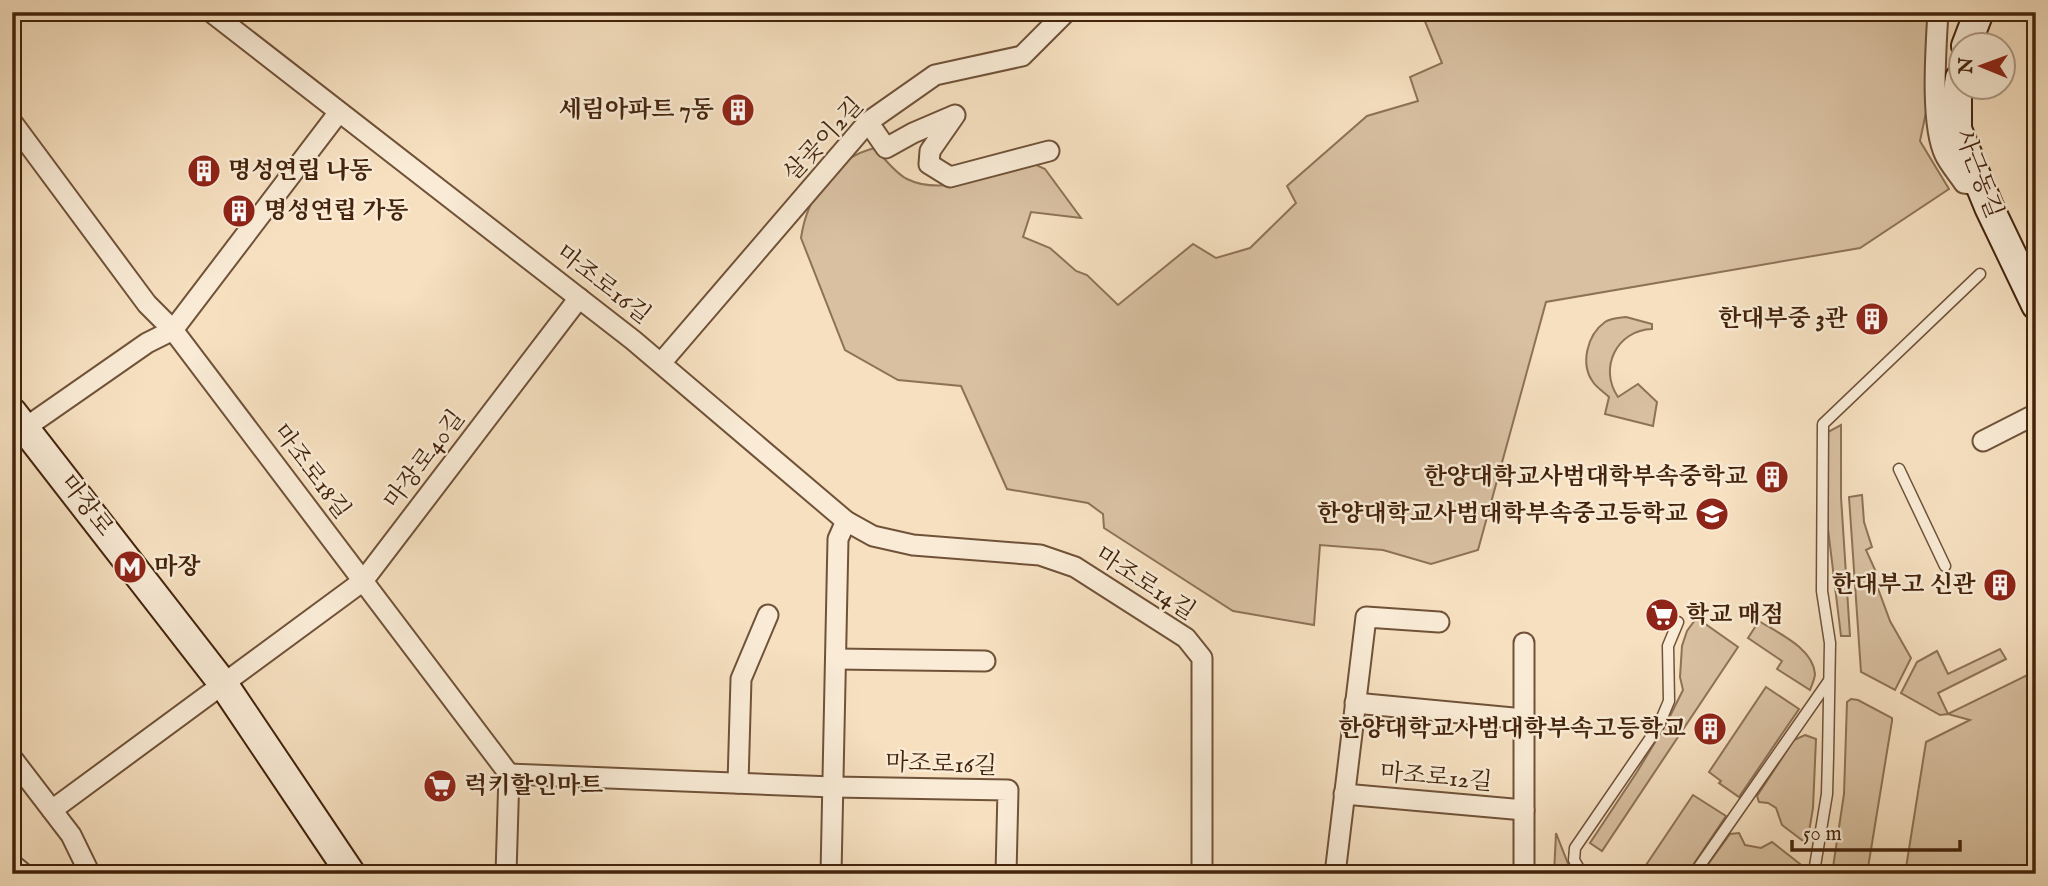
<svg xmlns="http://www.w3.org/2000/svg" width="2048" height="886" font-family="'IM FELL English','Noto Serif KR',serif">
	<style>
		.green { fill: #d8c0a1; stroke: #8e7256; stroke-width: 2 }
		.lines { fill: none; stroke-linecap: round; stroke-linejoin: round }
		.lane-casing { stroke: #705238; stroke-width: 13 }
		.street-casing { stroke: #705238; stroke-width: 23 }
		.secondary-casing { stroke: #43230b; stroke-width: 32 }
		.lane { stroke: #f9ebd6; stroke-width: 10 }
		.street { stroke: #f9ebd6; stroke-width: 19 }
		.secondary { stroke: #f9ebd6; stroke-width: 28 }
		.labels { text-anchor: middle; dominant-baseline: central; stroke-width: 5; stroke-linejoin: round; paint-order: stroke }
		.poi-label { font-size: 24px; font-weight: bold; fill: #43230b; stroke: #f9ebd6; text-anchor: end }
		.street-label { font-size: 24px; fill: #43230b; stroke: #f9ebd6 }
	</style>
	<rect width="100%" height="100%" fill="#f6e0c0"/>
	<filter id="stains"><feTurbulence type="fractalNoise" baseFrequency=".00286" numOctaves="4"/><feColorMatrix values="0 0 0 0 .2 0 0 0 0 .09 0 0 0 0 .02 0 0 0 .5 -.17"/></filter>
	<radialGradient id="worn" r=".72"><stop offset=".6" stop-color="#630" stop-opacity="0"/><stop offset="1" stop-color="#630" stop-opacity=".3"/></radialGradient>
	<g class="green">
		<path d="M 1439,12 L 1947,12 L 1920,141 L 1949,189 L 1860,248 L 1546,302 L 1478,550 L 1431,564 L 1383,550 L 1320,545 L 1314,625 L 1233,611 L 1104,528 L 1103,514 L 1088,503 L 1007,489 L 961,386 L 898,380 L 845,350 L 801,238 C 807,197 833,158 875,148 C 884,158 895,173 907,179 C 943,197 994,174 1030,162 L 1045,169 L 1081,218 L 1031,212 L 1023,237 L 1050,248 L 1076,271 L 1087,275 L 1118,305 L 1193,244 L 1216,258 L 1250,248 L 1296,203 L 1287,186 L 1367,116 L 1418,101 L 1410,77 L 1442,63 L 1424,19 Z"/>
		<path d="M 1626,317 L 1652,324 L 1652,329 C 1617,330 1598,368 1618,397 L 1638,384 L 1657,402 L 1653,426 L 1605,414 L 1609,397 C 1604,392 1597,388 1593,382 C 1580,364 1587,335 1605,322 C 1611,318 1619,318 1626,317 Z"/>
		<path d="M 1841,425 L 1841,497 L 1850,636 L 1841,636 L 1828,529 L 1826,433 Z"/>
		<path d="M 1862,495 L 1864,522 L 1872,547 L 1866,550 L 1876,572 L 1873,575 L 1890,621 L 1911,658 L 1895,690 L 1861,672 L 1849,497 Z"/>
		<path d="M 1695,620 L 1701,621 L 1738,647 L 1602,851 L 1590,843 L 1637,772 L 1666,724 L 1683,690 L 1680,677 L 1682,646 L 1687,631 Z"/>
		<path d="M 1759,621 C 1778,633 1813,648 1815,674 C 1815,678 1812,685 1810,690 L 1777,669 L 1782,661 L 1748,638 Z"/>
		<path d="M 2000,649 L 2006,659 L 1938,693 L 1948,714 L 2036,671 L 2036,874 L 1905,874 L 1926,742 L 1970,720 L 1948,714 L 1940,715 L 1901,693 L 1917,662 L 1937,651 L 1948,674 Z"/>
		<path d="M 1766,687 L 1799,709 L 1739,797 L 1719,783 L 1721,781 L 1709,772 Z"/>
		<path d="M 1851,699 L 1858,700 L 1892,718 L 1892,721 L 1867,874 L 1832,874 L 1844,794 L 1847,702 Z"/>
		<path d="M 1805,735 L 1816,739 L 1813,808 L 1807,844 L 1782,825 L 1776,808 L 1768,803 L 1759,802 L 1757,796 L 1794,740 Z"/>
		<path d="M 1693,795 L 1726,816 L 1687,874 L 1640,874 Z"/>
		<path d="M 1556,833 L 1572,874 L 1554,874 Z"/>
		<path d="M 1739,833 L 1745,845 L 1761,848 L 1772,842 L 1804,867 L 1802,874 L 1701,874 L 1730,834 Z"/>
	</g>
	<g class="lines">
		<defs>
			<g id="lane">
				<path d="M 1899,469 L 1945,566"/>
				<path d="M 1582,874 L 1574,860 L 1575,848 L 1658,727 L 1669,701 L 1668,646 L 1678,622"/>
				<path d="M 1694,874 L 1828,682"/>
				<path d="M 1816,874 L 1815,866 L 1827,794 L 1828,757 L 1830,643 L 1822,591 L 1823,424 L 1980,274"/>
			</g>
			<g id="street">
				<path d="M 211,12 L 633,340 L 846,521 L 873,536 L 913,545 L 1040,555 L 1075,567 L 1186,638 L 1202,658 L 1202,874"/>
				<path d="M 1938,12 C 1936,47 1930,125 1945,155 C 1950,165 1958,174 1964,183 L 1980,185"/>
				<path d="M 12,122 L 147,304 L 173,330 L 509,774 L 506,874"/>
				<path d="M 868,122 L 886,148 L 913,133 L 955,115 L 930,151 L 929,164 L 950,177 L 1049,151"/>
				<path d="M 661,363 L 868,122 L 935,75 L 1022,56 L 1066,12"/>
				<path d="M 12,437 L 147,343 L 173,330 L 339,112"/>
				<path d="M 1983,441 L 2036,414"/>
				<path d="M 1524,643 L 1524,874"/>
				<path d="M 836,659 L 985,661"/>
				<path d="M 1355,703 L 1524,719"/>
				<path d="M 12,758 L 71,835 L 90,874"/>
				<path d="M 509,774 L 833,787 L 1008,790 L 1006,874"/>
				<path d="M 738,783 L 741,679 L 768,615"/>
				<path d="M 1344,794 L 1524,810"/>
				<path d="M 52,810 L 363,581 L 579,298"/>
				<path d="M 12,864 L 24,874"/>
				<path d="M 831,874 L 838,539 L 846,521"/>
				<path d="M 1335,874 L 1366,617 L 1439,622"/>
			</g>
			<g id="secondary">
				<path d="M 1966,46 L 1979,12"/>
				<path d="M 1960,78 L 1957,96 L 1957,129 L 1989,207 L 2036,305"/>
				<path d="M 12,412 L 224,685 L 351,874"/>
			</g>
		</defs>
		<use href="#lane" class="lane-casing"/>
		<use href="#street" class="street-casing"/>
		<use href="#secondary" class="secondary-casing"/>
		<use href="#lane" class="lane"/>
		<use href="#street" class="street"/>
		<use href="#secondary" class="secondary"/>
	</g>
	<defs>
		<symbol id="building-disc" viewBox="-11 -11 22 22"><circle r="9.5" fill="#8f2418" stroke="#f9ebd6"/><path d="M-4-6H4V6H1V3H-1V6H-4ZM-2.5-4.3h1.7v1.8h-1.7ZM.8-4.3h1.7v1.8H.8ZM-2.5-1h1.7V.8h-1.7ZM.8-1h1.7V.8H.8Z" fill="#fff"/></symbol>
		<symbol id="school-disc" viewBox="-11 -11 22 22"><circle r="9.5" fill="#8f2418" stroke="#f9ebd6"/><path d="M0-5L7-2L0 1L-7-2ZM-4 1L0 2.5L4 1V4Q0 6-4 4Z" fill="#fff"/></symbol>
		<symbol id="metro-disc" viewBox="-11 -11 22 22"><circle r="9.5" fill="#8f2418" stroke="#f9ebd6"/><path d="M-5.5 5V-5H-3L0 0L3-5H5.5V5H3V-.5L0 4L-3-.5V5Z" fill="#fff"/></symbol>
		<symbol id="supermarket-disc" viewBox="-11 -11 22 22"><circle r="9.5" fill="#8f2418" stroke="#f9ebd6"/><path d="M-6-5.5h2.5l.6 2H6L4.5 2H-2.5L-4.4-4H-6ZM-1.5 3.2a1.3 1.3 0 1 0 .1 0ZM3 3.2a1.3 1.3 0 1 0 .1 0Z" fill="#fff"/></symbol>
	</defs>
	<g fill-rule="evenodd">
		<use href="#building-disc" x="719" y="91" width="38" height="38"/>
		<use href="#building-disc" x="185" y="152" width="38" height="38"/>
		<use href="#building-disc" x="220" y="192" width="38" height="38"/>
		<use href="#building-disc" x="1853" y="300" width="38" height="38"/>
		<use href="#building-disc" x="1753" y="458" width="38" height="38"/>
		<use href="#school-disc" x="1693" y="495" width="38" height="38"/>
		<use href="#metro-disc" x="111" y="548" width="38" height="38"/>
		<use href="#building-disc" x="1981" y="566" width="38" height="38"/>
		<use href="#supermarket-disc" x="1643" y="596" width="38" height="38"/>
		<use href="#building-disc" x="1691" y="710" width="38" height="38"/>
		<use href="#supermarket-disc" x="421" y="767" width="38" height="38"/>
	</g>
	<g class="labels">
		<g class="poi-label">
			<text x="714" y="110">세림아파트 7동</text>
			<text x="228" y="171" text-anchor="start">명성연립 나동</text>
			<text x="264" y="211" text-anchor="start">명성연립 가동</text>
			<text x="1848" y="319">한대부중 3관</text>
			<text x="1748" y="477">한양대학교사범대학부속중학교</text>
			<text x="1688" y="514">한양대학교사범대학부속중고등학교</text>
			<text x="154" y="567" text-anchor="start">마장</text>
			<text x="1976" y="585">한대부고 신관</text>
			<text x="1686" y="615" text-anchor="start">학교 매점</text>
			<text x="1686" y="729">한양대학교사범대학부속고등학교</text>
			<text x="464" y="786" text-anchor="start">럭키할인마트</text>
		</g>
		<g class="street-label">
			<text transform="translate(824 140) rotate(-47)">살곶이2길</text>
			<text transform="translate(1978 174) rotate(69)">사근동길</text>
			<text transform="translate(603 285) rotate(38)">마조로16길</text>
			<text transform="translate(425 460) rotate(-53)">마장로40길</text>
			<text transform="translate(311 472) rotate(53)">마조로18길</text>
			<text transform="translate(86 506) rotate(52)">마장로</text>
			<text transform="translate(1145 584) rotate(33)">마조로14길</text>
			<text transform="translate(941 765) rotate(2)">마조로16길</text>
			<text transform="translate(1436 778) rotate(5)">마조로12길</text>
		</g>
	</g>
	<rect width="2048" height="886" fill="none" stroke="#f6e0c0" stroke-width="42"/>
	<rect x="14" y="14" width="2020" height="858" fill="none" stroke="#43230b" stroke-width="3.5"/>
	<rect x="21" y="21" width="2006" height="844" fill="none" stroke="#43230b" stroke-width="2"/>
	<g transform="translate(1982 66) rotate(271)"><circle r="33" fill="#f9ebd6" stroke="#b09b85" stroke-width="2"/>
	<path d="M0-5L12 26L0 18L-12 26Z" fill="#8f2418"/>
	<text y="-10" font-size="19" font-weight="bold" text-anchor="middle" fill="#43230b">N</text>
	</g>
	<path d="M1792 840v10h168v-10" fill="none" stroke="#43230b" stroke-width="3.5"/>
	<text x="1803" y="840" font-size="21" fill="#43230b" stroke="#f9ebd6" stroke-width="5" paint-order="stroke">50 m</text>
	<rect width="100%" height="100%" filter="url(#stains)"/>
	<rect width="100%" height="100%" fill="url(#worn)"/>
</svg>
